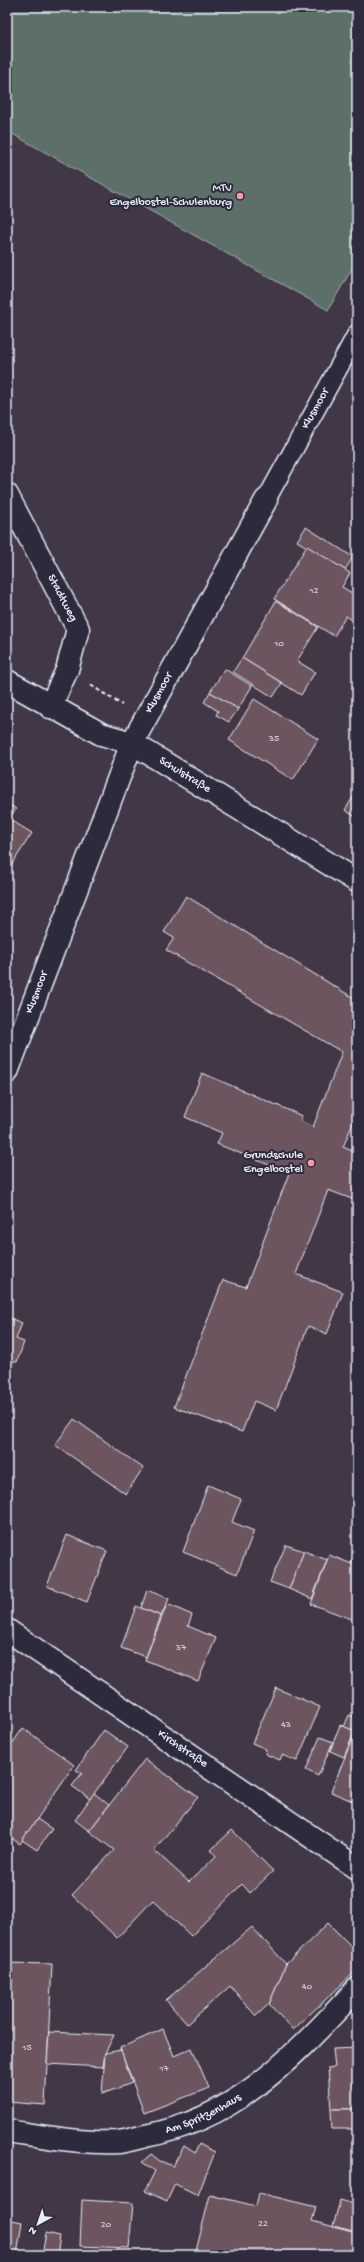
<svg xmlns="http://www.w3.org/2000/svg" width="364" height="2262" font-family="'Gochi Hand',sans-serif">
	<style>
		.green { fill: #5b6f69; stroke: #a2b0b0 }
		.building { fill: #6d555e; stroke: #e8f1f8 }
		.lines { fill: none; stroke-linecap: round; stroke-linejoin: round }
		.service-casing { stroke: #e8f1f8; stroke-width: 21 }
		.minor-casing { stroke: #e8f1f8; stroke-width: 25 }
		.path { stroke: #e8f1f8; stroke-width: 2.5; stroke-dasharray: 4 3; stroke-linecap: butt }
		.service { stroke: #2f2a3d; stroke-width: 18 }
		.minor { stroke: #2f2a3d; stroke-width: 22 }
		.poi-dot { fill: #ff9aa2; stroke: #2f2a3d; stroke-width: 1.5 }
		.labels { text-anchor: middle; dominant-baseline: central; stroke-width: 4; stroke-linejoin: round; paint-order: stroke }
		.number-label { font-size: 10px; fill: #c9cad2 }
		.poi-label { font-size: 12px; fill: #e8f1f8; stroke: #2f2a3d; text-anchor: end }
		.street-label { font-size: 12px; fill: #e8f1f8; stroke: #2f2a3d }
	</style>
	<rect width="100%" height="100%" fill="#423747"/>
	<filter id="ink" filterUnits="userSpaceOnUse"><feTurbulence type="fractalNoise" baseFrequency=".025" numOctaves="2"/><feDisplacementMap in="SourceGraphic" scale="8" xChannelSelector="R" yChannelSelector="G"/><feConvolveMatrix kernelMatrix="1 2 1 2 8 2 1 2 1" color-interpolation-filters="sRGB"/></filter>
	<g filter="url(#ink)">
		<path class="green" d="M 7,7 L 357,7 L 357,260 L 328,310 L 7,131 Z"/>
		<g class="building">
			<path d="M 306,527 L 353,557 L 345,570 L 297,541 Z"/>
			<path d="M 307,546 L 350,573 L 342,587 L 357,596 L 357,615 L 354,621 L 346,616 L 334,636 L 274,599 Z"/>
			<path d="M 276,601 L 318,627 L 297,661 L 315,672 L 301,695 L 242,658 Z"/>
			<path d="M 242,658 L 282,683 L 273,697 L 233,672 Z"/>
			<path d="M 225,669 L 252,686 L 238,709 L 210,692 Z"/>
			<path d="M 210,692 L 238,709 L 229,722 L 216,715 L 218,711 L 204,702 Z"/>
			<path d="M 254,699 L 318,739 L 293,780 L 229,740 Z"/>
			<path d="M 357,791 L 357,818 L 345,810 Z"/>
			<path d="M 7,803 L 16,809 L 9,819 L 32,833 L 9,869 L 7,868 Z"/>
			<path d="M 186,896 L 357,1000 L 357,1113 L 343,1147 L 357,1153 L 357,1201 L 328,1190 L 296,1274 L 343,1292 L 327,1334 L 308,1326 L 276,1410 L 254,1401 L 242,1432 L 174,1407 L 223,1280 L 246,1287 L 289,1173 L 217,1144 L 222,1133 L 185,1117 L 202,1073 L 302,1116 L 301,1121 L 313,1127 L 342,1052 L 166,950 L 174,938 L 164,932 Z"/>
			<path d="M 7,1317 L 22,1323 L 16,1339 L 24,1342 L 17,1362 L 9,1360 L 7,1364 Z"/>
			<path d="M 74,1419 L 143,1468 L 126,1494 L 55,1445 Z"/>
			<path d="M 208,1485 L 241,1499 L 232,1522 L 254,1531 L 237,1574 L 183,1552 Z"/>
			<path d="M 67,1535 L 107,1551 L 87,1602 L 47,1586 Z"/>
			<path d="M 286,1545 L 304,1551 L 289,1589 L 270,1582 Z"/>
			<path d="M 356,1549 L 357,1550 L 357,1566 L 351,1564 Z"/>
			<path d="M 304,1551 L 327,1560 L 312,1599 L 289,1589 Z"/>
			<path d="M 329,1555 L 357,1566 L 357,1621 L 311,1604 Z"/>
			<path d="M 147,1590 L 169,1599 L 161,1616 L 141,1608 Z"/>
			<path d="M 167,1604 L 192,1615 L 188,1626 L 216,1638 L 198,1681 L 145,1660 Z"/>
			<path d="M 136,1606 L 161,1616 L 146,1657 L 121,1648 Z"/>
			<path d="M 276,1688 L 320,1707 L 297,1761 L 282,1755 L 280,1760 L 265,1754 L 266,1749 L 252,1743 Z"/>
			<path d="M 349,1715 L 357,1718 L 353,1730 L 344,1727 Z"/>
			<path d="M 340,1725 L 355,1731 L 344,1757 L 330,1751 Z"/>
			<path d="M 23,1728 L 74,1765 L 20,1844 L 7,1835 L 7,1751 Z"/>
			<path d="M 104,1730 L 128,1747 L 90,1799 L 72,1786 L 82,1773 L 76,1770 Z"/>
			<path d="M 320,1737 L 333,1742 L 318,1776 L 306,1770 Z"/>
			<path d="M 352,1739 L 357,1742 L 357,1803 L 331,1792 Z"/>
			<path d="M 145,1759 L 198,1797 L 154,1850 L 189,1882 L 216,1856 L 211,1850 L 232,1830 L 273,1871 L 250,1893 L 242,1884 L 191,1936 L 153,1900 L 117,1938 L 72,1895 L 114,1850 L 89,1831 Z"/>
			<path d="M 94,1793 L 109,1805 L 89,1831 L 75,1820 Z"/>
			<path d="M 37,1819 L 52,1829 L 37,1850 L 22,1840 Z"/>
			<path d="M 328,1923 L 357,1952 L 357,1970 L 293,2030 L 269,2004 L 286,1964 Z"/>
			<path d="M 252,1927 L 286,1964 L 269,2004 L 256,2016 L 230,1986 L 187,2024 L 166,2000 Z"/>
			<path d="M 7,1963 L 52,1964 L 45,2105 L 7,2102 Z"/>
			<path d="M 163,2029 L 174,2056 L 192,2048 L 209,2088 L 144,2113 L 120,2048 Z"/>
			<path d="M 49,2032 L 114,2035 L 105,2053 L 103,2067 L 47,2064 Z"/>
			<path d="M 357,2048 L 357,2109 L 331,2109 L 328,2068 L 335,2067 L 333,2049 Z"/>
			<path d="M 121,2050 L 132,2083 L 102,2094 L 105,2053 Z"/>
			<path d="M 331,2109 L 357,2109 L 357,2129 L 332,2129 Z"/>
			<path d="M 199,2144 L 215,2152 L 198,2195 L 175,2184 L 167,2201 L 145,2191 L 155,2171 L 142,2162 L 151,2154 L 160,2161 L 173,2166 L 184,2146 L 195,2153 Z"/>
			<path d="M 259,2193 L 316,2207 L 312,2221 L 357,2233 L 357,2255 L 195,2255 L 210,2195 L 256,2206 Z"/>
			<path d="M 82,2200 L 133,2203 L 129,2248 L 80,2246 Z"/>
			<path d="M 340,2200 L 357,2205 L 357,2233 L 333,2227 Z"/>
			<path d="M 7,2219 L 22,2222 L 17,2255 L 7,2255 Z"/>
			<path d="M 46,2233 L 60,2236 L 57,2255 L 42,2255 Z"/>
		</g>
		<g class="lines">
			<defs>
				<g id="service">
					<path id="s1" d="M 266,500 L 357,334"/>
				</g>
				<g id="minor">
					<path id="s2" d="M 7,495 L 78,629 L 67,670 L 50,707"/>
					<path id="s3" d="M 7,681 L 101,734 L 132,743 L 357,881"/>
					<path id="s4" d="M 7,1072 L 132,743 L 266,500"/>
					<path id="s5" d="M 7,1630 L 357,1868"/>
					<path id="s6" d="M 7,2131 C 41,2136 84,2144 119,2142 C 127,2141 137,2138 145,2136 C 240,2118 294,2055 357,1989"/>
				</g>
			</defs>
			<use href="#service" class="service-casing"/>
			<use href="#minor" class="minor-casing"/>
			<path class="path" d="M 91,685 L 122,705"/>
			<use href="#service" class="service"/>
			<use href="#minor" class="minor"/>
		</g>
	</g>
	<g class="poi-dot">
		<circle cx="240" cy="196" r="4"/>
		<circle cx="311" cy="1163" r="4"/>
	</g>
	<g class="labels">
		<g class="number-label">
			<text x="314" y="591">12</text>
			<text x="279" y="644">10</text>
			<text x="274" y="739">35</text>
			<text x="181" y="1648">37</text>
			<text x="286" y="1725">43</text>
			<text x="307" y="1987">40</text>
			<text x="27" y="2048">15</text>
			<text x="164" y="2069">17</text>
			<text x="263" y="2224">22</text>
			<text x="106" y="2225">20</text>
		</g>
		<g class="poi-label">
			<text x="232" y="189">MTV<tspan x="232" dy="14">Engelbostel-Schulenburg</tspan></text>
			<text x="303" y="1156">Grundschule<tspan x="303" dy="14">Engelbostel</tspan></text>
		</g>
		<g class="street-label">
			<text stroke="none"><textPath href="#s1" startOffset="104">Klusmoor</textPath></text>
			<text stroke="none"><textPath href="#s2" startOffset="117">Stadtweg</textPath></text>
			<text stroke="none"><textPath href="#s4" startOffset="409">Klusmoor</textPath></text>
			<text stroke="none"><textPath href="#s3" startOffset="202">Schulstraße</textPath></text>
			<text stroke="none"><textPath href="#s4" startOffset="85">Klusmoor</textPath></text>
			<text stroke="none"><textPath href="#s5" startOffset="212">Kirchstraße</textPath></text>
			<text stroke="none"><textPath href="#s6" startOffset="202">Am Spritzenhaus</textPath></text>
		</g>
	</g>
	<rect width="364" height="2262" fill="none" stroke="#2f2a3d" stroke-width="24"/>
	<rect x="12" y="12" width="340" height="2238" fill="none" stroke="#e8f1f8" stroke-width="1.5" filter="url(#ink)"/>
	<g transform="translate(38 2224) rotate(220)" stroke="#2f2a3d" stroke-width="3" paint-order="stroke">
	<path d="M0-3L7 15L0 10L-7 15Z" fill="#e8f1f8"/>
	<text y="-6" font-size="11" font-weight="bold" text-anchor="middle" fill="#e8f1f8">N</text>
	</g>
</svg>
